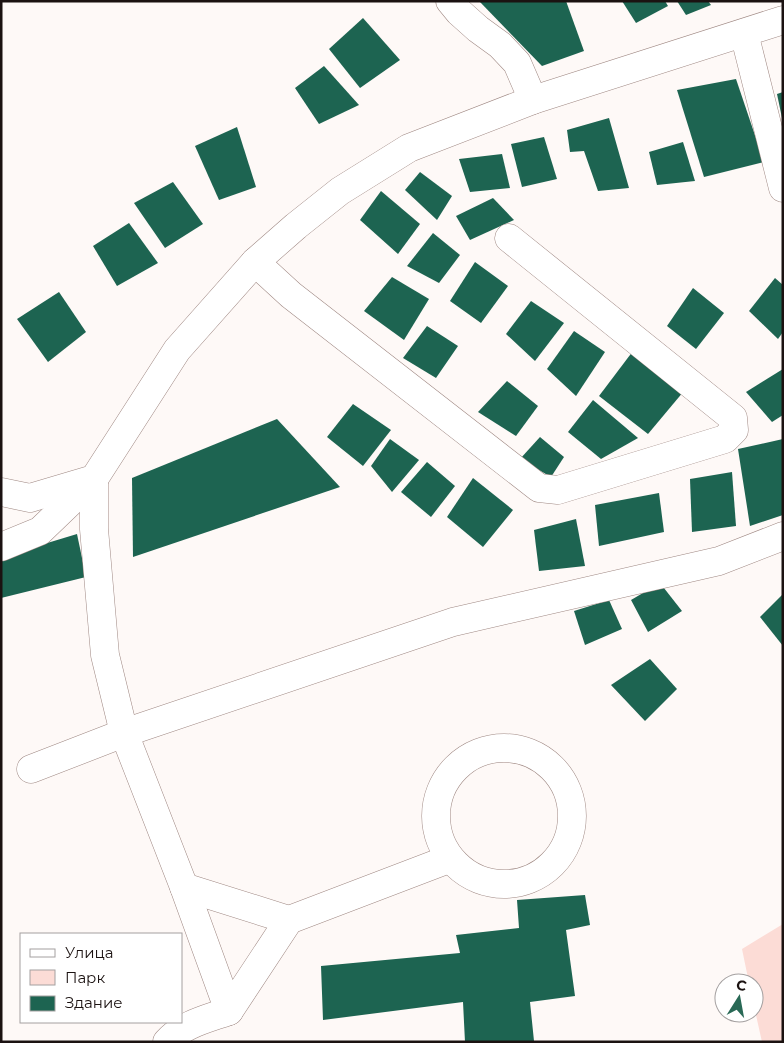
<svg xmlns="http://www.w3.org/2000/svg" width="784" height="1043" font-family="Montserrat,sans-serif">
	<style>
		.green { fill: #fcdcd6 }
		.building { fill: #1d6451 }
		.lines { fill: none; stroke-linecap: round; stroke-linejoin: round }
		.minor-casing { stroke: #9f8883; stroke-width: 29 }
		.minor { stroke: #fff; stroke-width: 28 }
	</style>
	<rect width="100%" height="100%" fill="#fef9f7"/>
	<path class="green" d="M 783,924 L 783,1042 L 762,1042 L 754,1006 L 754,983 L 749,983 L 742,949 Z"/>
	<g class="building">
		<path d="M 479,1 L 566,1 L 584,51 L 542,66 Z"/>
		<path d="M 622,1 L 665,1 L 668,6 L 636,23 Z"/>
		<path d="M 677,1 L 708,1 L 711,5 L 686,15 Z"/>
		<path d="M 363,18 L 400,60 L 360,88 L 329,49 Z"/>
		<path d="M 324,66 L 359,105 L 319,124 L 295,88 Z"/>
		<path d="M 736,79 L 764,162 L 704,177 L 677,90 Z"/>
		<path d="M 783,92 L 783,117 L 782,118 L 777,94 Z"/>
		<path d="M 609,118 L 629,188 L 598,191 L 584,151 L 570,152 L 567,130 Z"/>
		<path d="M 237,127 L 256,187 L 219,200 L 195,146 Z"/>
		<path d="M 544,137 L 557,179 L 522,187 L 511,144 Z"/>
		<path d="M 683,142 L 695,181 L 657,185 L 649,152 Z"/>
		<path d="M 502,154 L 510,188 L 470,192 L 459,159 Z"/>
		<path d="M 420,172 L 452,196 L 437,220 L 405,190 Z"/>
		<path d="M 173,182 L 203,224 L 165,248 L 134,203 Z"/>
		<path d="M 381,191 L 420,224 L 398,254 L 360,220 Z"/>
		<path d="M 493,198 L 514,220 L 470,240 L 456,216 Z"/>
		<path d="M 129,223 L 158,263 L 117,286 L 93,246 Z"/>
		<path d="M 433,233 L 460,255 L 439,283 L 407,266 Z"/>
		<path d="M 475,262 L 508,286 L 481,323 L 450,301 Z"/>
		<path d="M 392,277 L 429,299 L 404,340 L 364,311 Z"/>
		<path d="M 775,278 L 783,285 L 783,332 L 778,339 L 749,311 Z"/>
		<path d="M 693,288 L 724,313 L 696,349 L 667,326 Z"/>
		<path d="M 59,292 L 86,332 L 48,362 L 17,319 Z"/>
		<path d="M 531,301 L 564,323 L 535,361 L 506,334 Z"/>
		<path d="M 427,326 L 458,346 L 436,378 L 403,358 Z"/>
		<path d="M 574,331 L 605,352 L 576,396 L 547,369 Z"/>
		<path d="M 633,351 L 684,391 L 648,434 L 599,396 Z"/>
		<path d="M 783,369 L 783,415 L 772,422 L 746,392 Z"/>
		<path d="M 507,381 L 538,406 L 516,436 L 478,412 Z"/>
		<path d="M 593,400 L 638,438 L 601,459 L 568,432 Z"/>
		<path d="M 353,404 L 391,430 L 363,466 L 327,437 Z"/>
		<path d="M 277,419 L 340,487 L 133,557 L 132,478 Z"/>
		<path d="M 540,437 L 564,457 L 551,477 L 520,459 Z"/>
		<path d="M 390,439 L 419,460 L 392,492 L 371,466 Z"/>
		<path d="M 783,439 L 783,515 L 750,526 L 738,449 Z"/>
		<path d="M 427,462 L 455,486 L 431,517 L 401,492 Z"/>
		<path d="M 732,472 L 736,526 L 692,532 L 690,479 Z"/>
		<path d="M 473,478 L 513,510 L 483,547 L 447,517 Z"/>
		<path d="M 659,493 L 664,532 L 599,546 L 595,505 Z"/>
		<path d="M 576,519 L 585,566 L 539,571 L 534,530 Z"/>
		<path d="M 77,534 L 86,577 L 1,598 L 1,557 Z"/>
		<path d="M 660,583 L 682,611 L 648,632 L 631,600 Z"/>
		<path d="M 783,594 L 783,646 L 760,617 Z"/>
		<path d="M 609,600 L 622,629 L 585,645 L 574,611 Z"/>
		<path d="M 650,659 L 677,689 L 645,721 L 611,685 Z"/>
		<path d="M 585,895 L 590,925 L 566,930 L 575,996 L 530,1002 L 534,1041 L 520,1042 L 465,1042 L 463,1002 L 323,1020 L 321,966 L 460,953 L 456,935 L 519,928 L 517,900 Z"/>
	</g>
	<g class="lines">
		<defs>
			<g id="minor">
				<path d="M 450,1 L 459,12 L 478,29 L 500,45 L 517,63 L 533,100"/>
				<path d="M 744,33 L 783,188"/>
				<path d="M 255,262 L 291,295 L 539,488 L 558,490 L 725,439 L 734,430 L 733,418 L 509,238"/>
				<path d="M 94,479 L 94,529 L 105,655 L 124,733 L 184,887 L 229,1011 L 289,920 L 449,859"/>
				<path d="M 1,492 L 30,498 L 94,479 L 177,350 L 255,262 L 296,226 L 340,191 L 409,148 L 533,100 L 783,20"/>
				<path d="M 1,547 L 40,531 L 91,482"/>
				<circle cx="504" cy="816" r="68"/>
				<path d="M 31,769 L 124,733 L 453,622 L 719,561 L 783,536"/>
				<path d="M 184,887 L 289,920"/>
				<path d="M 167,1042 C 183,1024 207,1019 229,1011"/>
			</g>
		</defs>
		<use href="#minor" class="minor-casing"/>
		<use href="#minor" class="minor"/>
	</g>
	<rect width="784" height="1043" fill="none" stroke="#1b1211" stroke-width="5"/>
	<rect x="20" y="933" width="162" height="90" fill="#ffffff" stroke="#a4a0a0"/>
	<rect x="30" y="949" width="25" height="8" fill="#ffffff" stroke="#a4a0a0"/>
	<text x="65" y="958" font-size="15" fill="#1b1211">Улица</text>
	<rect x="30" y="970" width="25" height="15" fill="#fcdcd6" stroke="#a4a0a0"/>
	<text x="65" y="983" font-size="15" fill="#1b1211">Парк</text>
	<rect x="30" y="996" width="25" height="15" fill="#1d6451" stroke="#a4a0a0"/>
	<text x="65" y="1008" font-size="15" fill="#1b1211">Здание</text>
	<g transform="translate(739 998) rotate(11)"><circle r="24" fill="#ffffff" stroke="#a4a0a0"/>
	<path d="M0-4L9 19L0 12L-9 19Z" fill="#296956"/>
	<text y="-8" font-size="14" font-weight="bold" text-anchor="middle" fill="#1b1211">С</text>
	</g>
</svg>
